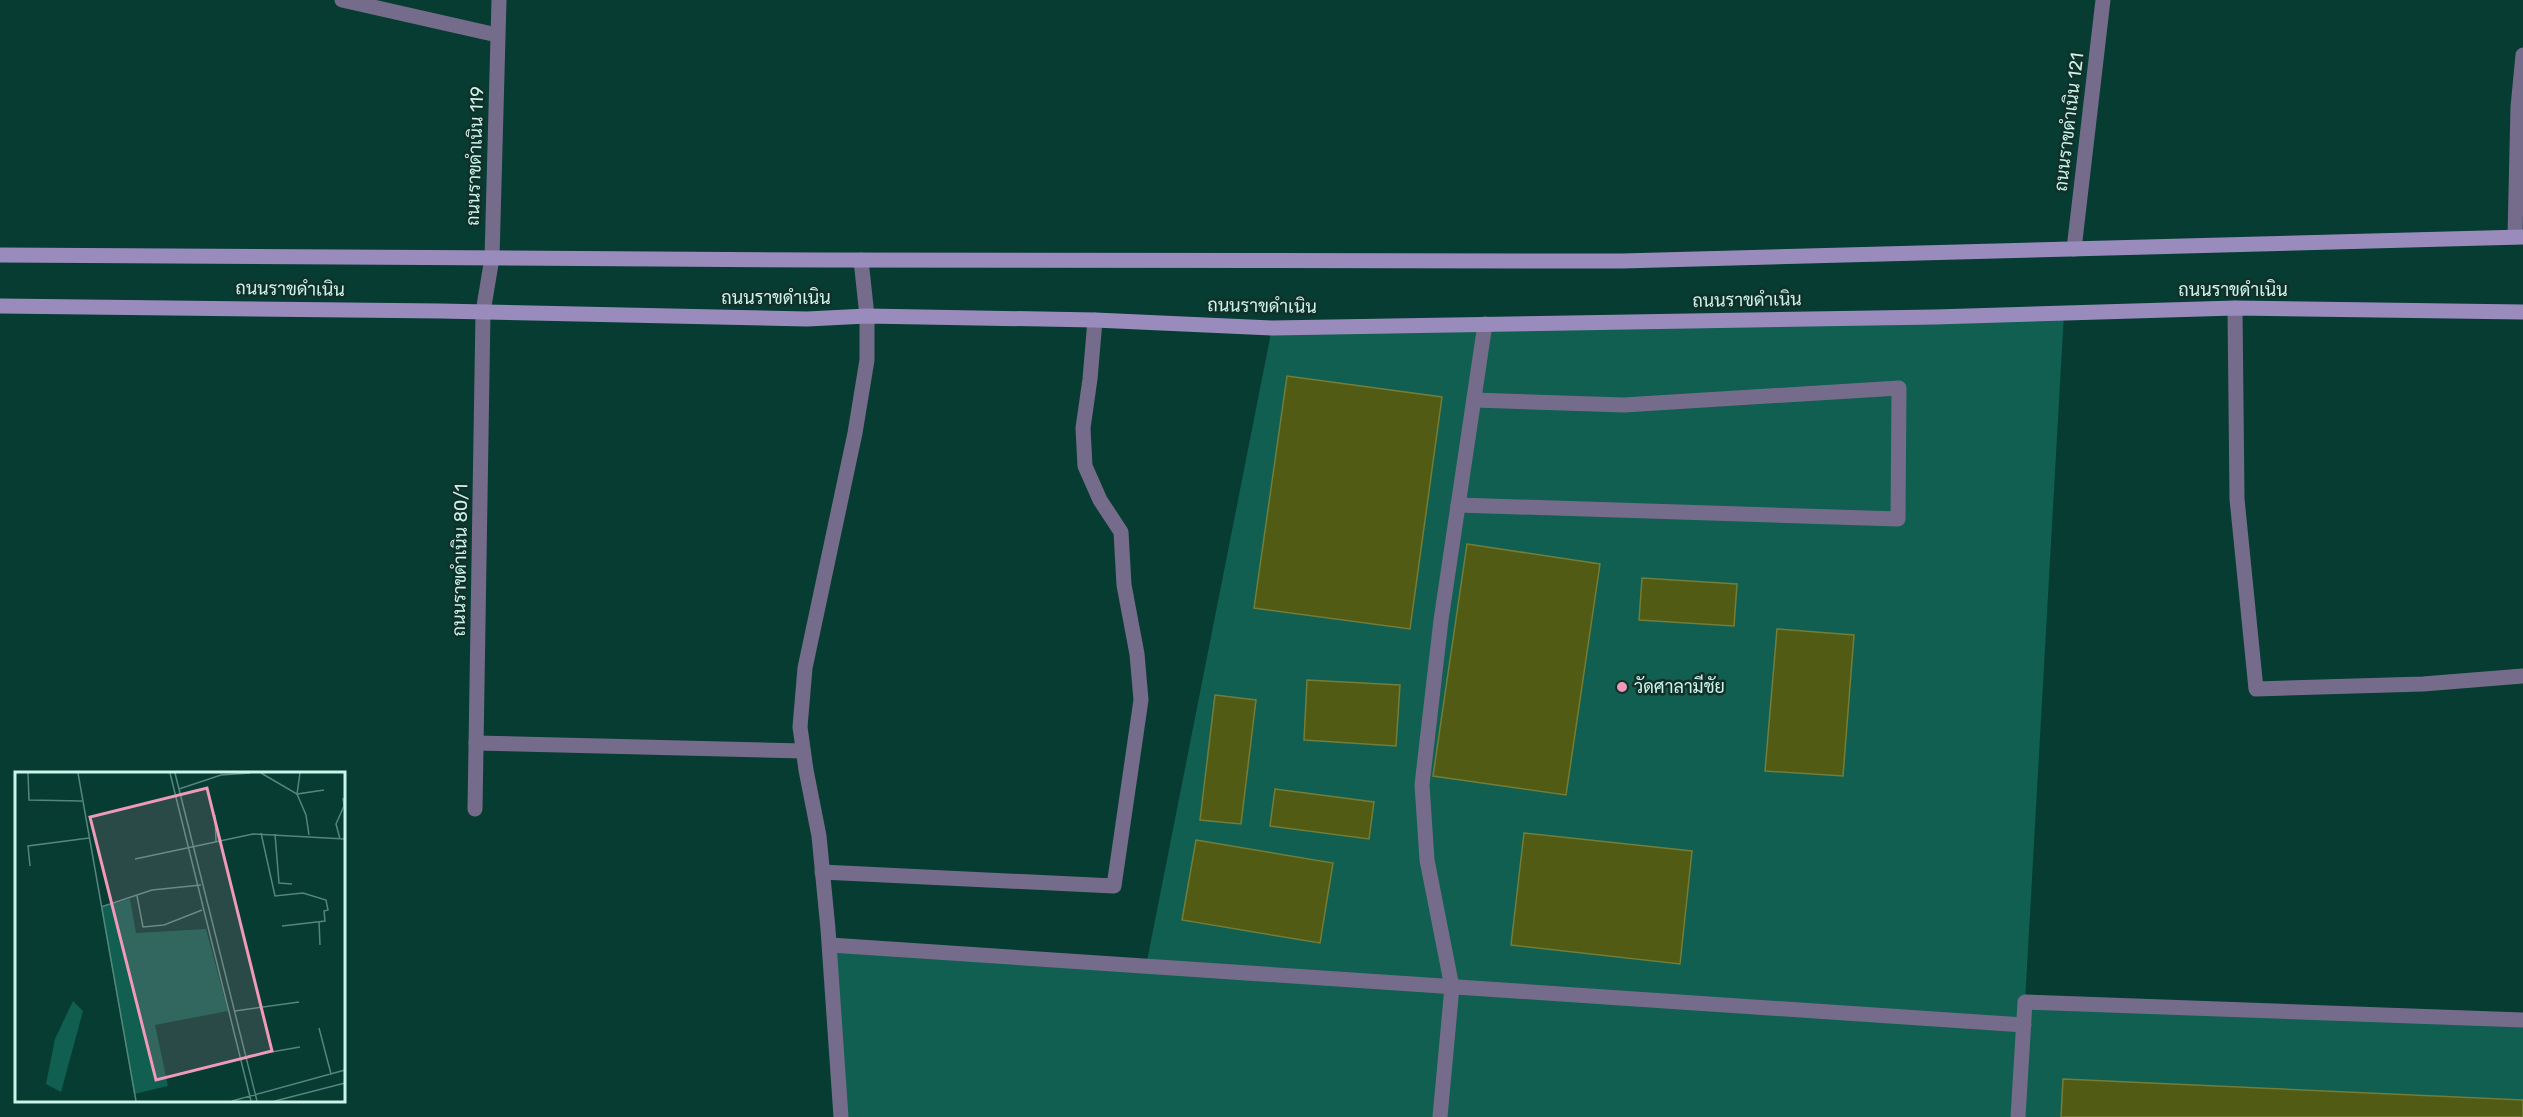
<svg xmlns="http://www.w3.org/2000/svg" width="2523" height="1117" font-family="Rubik,Sarabun,sans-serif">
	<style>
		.green { fill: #105f50 }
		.building { fill: #515b14; stroke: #727d39; stroke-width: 1.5 }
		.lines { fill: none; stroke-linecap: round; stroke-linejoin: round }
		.lane { stroke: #756c8b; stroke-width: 15 }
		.street { stroke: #756c8b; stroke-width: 15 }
		.secondary { stroke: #998cbd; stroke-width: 15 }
		.poi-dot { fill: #ef9ab8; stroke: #122f29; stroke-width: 2 }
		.labels { text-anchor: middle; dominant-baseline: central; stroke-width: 5; stroke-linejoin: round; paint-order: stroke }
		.street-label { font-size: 18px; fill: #caf5e9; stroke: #122f29 }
		.poi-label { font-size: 18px; fill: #caf5e9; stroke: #122f29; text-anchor: start }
		.inset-road { fill: none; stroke: #55867c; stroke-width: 1.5 }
		.view { fill: #ef9ab8; fill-opacity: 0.15; stroke: #ef9ab8; stroke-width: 3 }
		.inset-edge { fill: none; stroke: #caf5e9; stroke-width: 3 }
	</style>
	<rect width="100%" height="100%" fill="#073c33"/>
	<path class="green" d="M 2064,313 L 2025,1002 L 2523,1020 L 2523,1117 L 841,1117 L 830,945 L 1146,966 L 1272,328 Z"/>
	<g class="building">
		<path d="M 1287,376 L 1442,397 L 1410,629 L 1254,608 Z"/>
		<path d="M 1467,544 L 1600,564 L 1566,795 L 1433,776 Z"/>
		<path d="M 1642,578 L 1737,584 L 1734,626 L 1639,620 Z"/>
		<path d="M 1777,629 L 1854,635 L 1843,776 L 1765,771 Z"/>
		<path d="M 1307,680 L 1400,685 L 1396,746 L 1304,740 Z"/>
		<path d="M 1215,695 L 1256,700 L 1241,824 L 1200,820 Z"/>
		<path d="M 1275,789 L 1374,802 L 1369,839 L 1270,826 Z"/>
		<path d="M 1524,833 L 1692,851 L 1680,964 L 1511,945 Z"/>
		<path d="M 1196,840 L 1333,863 L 1320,943 L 1182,920 Z"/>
		<path d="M 2063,1079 L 2523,1100 L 2523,1117 L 2061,1117 Z"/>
	</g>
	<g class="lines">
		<g class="lane">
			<path d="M 2235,308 L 2237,499 L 2256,689 L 2423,684 L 2523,676"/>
			<path d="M 1458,505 L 1898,519 L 1899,388 L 1624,405 L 1474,400"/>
			<path d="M 476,743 L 803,751"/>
			<path d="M 830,945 L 2024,1025"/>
			<path d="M 1440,1117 L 1452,987 L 1427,860 L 1422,785 L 1441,620 L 1485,324"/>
			<path d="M 2018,1117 L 2025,1002 L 2523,1020"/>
		</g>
		<g class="street">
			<path d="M 342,0 L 497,35"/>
			<path d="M 2515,236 L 2518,107 L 2523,55"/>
			<path d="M 2074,249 L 2103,0"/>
			<path d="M 475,809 L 483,312 L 492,258 L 499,0"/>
			<path d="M 822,872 L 1114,886 L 1141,700 L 1137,654 L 1124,585 L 1121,532 L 1100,500 L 1085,466 L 1083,428 L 1090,379 L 1095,320"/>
			<path d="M 841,1117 L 828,929 L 819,836 L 806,770 L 800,727 L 805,668 L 855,433 L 867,360 L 867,316 L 861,260"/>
		</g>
		<g class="secondary">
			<path d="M 0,255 L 823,260 L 1622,261 L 2523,237"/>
			<path d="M 0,306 L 440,311 L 807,319 L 867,316 L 1095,320 L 1272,328 L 1935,317 L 2235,308 L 2523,312"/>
		</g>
	</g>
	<circle class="poi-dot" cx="1622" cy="687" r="6"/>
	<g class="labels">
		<g class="street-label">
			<text transform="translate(2069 122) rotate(-83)">ถนนราขดำเนิน 121</text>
			<text transform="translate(475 156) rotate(-88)">ถนนราขดำเนิน 119</text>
			<text transform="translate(290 289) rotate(1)">ถนนราขดำเนิน</text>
			<text x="2233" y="290">ถนนราขดำเนิน</text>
			<text x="776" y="298">ถนนราขดำเนิน</text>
			<text transform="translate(1747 300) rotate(-1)">ถนนราขดำเนิน</text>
			<text transform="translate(1262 306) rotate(1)">ถนนราขดำเนิน</text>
			<text transform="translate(460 560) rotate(-89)">ถนนราขดำเนิน 80/1</text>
		</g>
		<g class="poi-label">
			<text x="1634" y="687">วัดศาลามีชัย</text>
		</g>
	</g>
	<g transform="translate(15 772)">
		<rect width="330" height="330" fill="#073c33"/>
		<path d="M 115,127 L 121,161 L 191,157 L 213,239 L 140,253 L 153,314 L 119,322 L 86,135 ZM 58,229 L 68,239 L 46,320 L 31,312 L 40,267 Z" fill="#105f50"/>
		<path class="inset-road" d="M 13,1 L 14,28 L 67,29M 63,1 L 121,329M 155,1 L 236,329M 160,1 L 242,329M 246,1 L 282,22 L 291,43 L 294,63M 285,1 L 282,22 L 309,18M 164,17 L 206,3 L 235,1M 200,43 L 201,69M 246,61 L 260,124 L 288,121 L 311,128 L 313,138 L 309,139 L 310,149 L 267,154M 260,62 L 264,111 L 277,112M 325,67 L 321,52 L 329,34 L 328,26M 120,87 L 238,62 L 330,67M 15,94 L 13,74 L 74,66M 122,124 L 128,155 L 149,153 L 187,138M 86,135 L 137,118 L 186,113M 304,149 L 305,173M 220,239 L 284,230M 304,256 L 316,302M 233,284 L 285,275M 217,329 L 330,298M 260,329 L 330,311"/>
		<path class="view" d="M 192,16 L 257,279 L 141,308 L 75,45 Z"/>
		<rect width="330" height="330" class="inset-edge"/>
	</g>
</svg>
